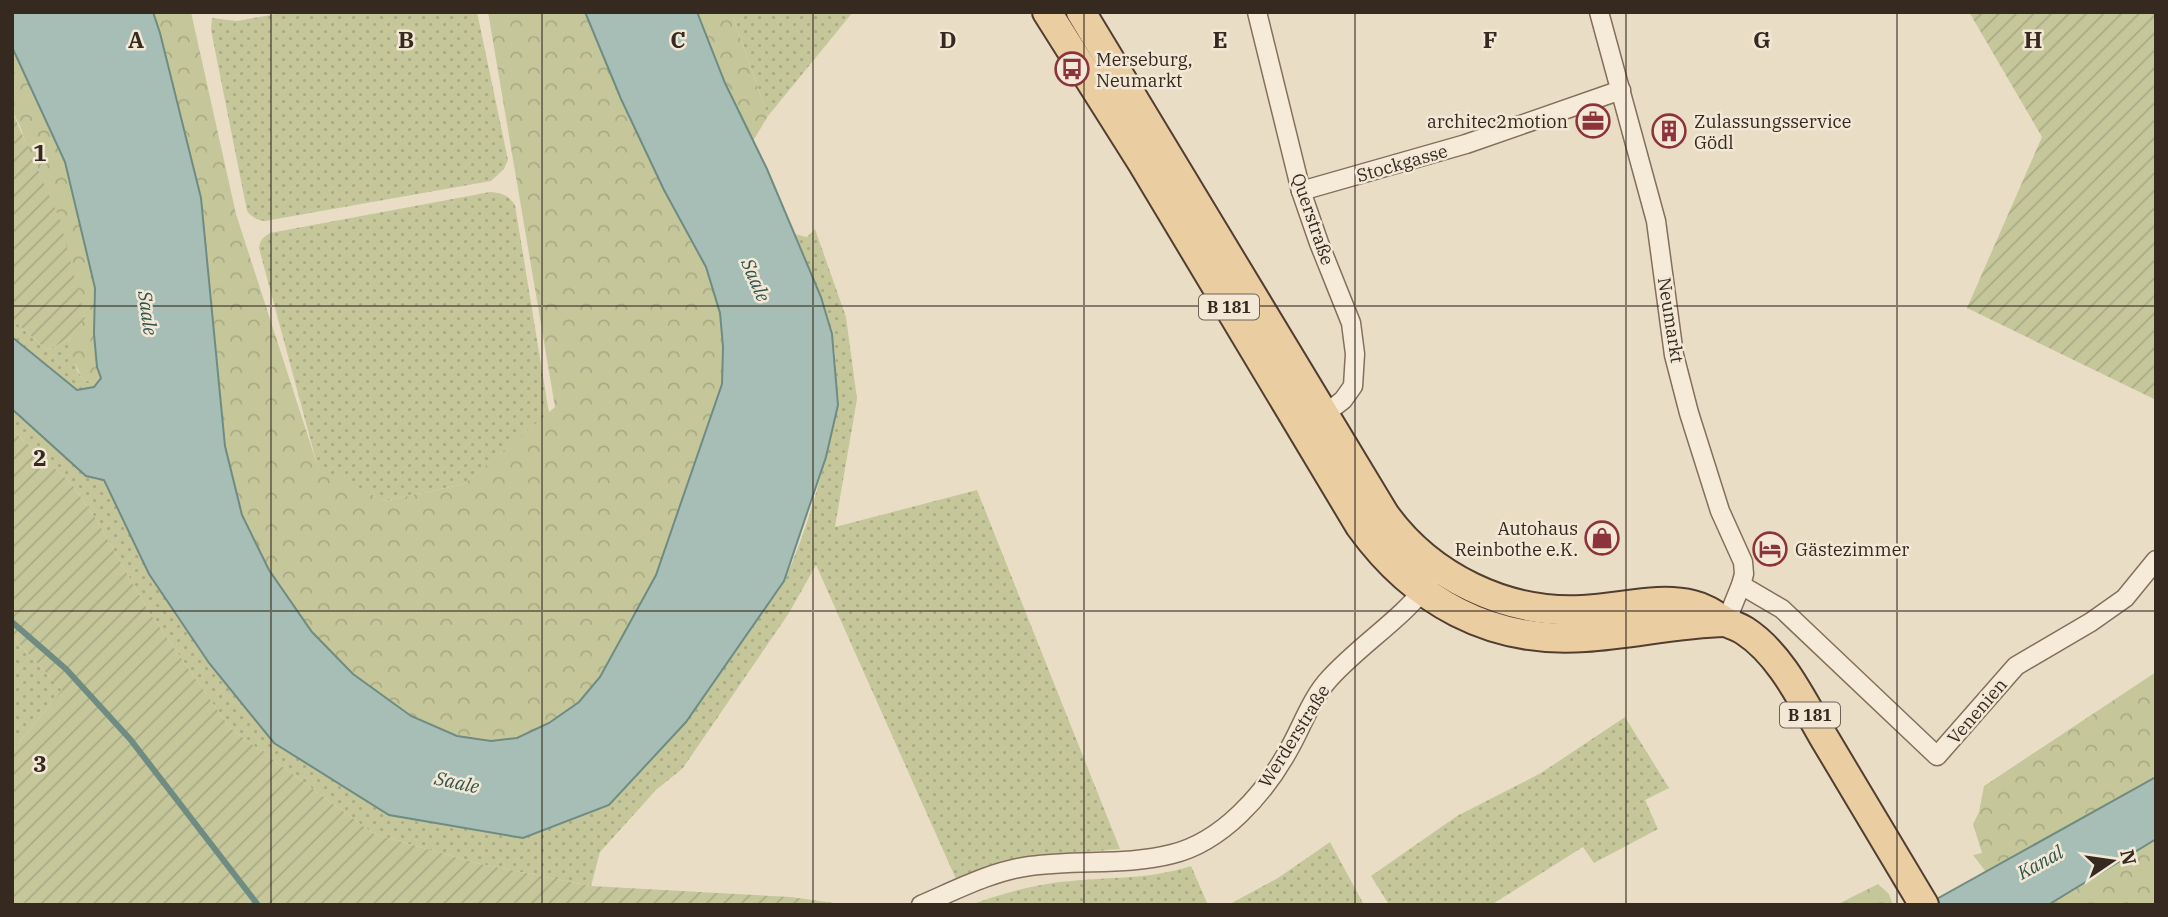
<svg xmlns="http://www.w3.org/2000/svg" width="2168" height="917" font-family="'IBM Plex Serif',serif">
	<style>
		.grass { fill: url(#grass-dots) }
		.forest { fill: url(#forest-crowns) }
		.garden { fill: url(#garden-furrows) }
		.water { fill: #a7beb6; stroke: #6f8c82; stroke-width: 2 }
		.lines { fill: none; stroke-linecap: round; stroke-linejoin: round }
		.stream { stroke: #6f8c82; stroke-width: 6 }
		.minor-casing { stroke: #846f5d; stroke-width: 21 }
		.primary-casing { stroke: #523e31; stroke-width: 32 }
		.minor { stroke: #f6ebd9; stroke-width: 18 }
		.primary { stroke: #eacea2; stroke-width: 28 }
		.grid { fill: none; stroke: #352920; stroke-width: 2; stroke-opacity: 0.55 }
		.labels { text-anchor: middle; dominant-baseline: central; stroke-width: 5; stroke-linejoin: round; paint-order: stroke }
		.shield { fill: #f2e8d5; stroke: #6e6256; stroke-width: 2 }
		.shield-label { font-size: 16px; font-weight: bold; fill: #352920 }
		.poi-label { font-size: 18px; fill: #352920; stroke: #f2e8d5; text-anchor: start }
		.street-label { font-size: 18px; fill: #352920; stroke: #f2e8d5 }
		.water-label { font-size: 19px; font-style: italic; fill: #31544f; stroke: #f2e8d5 }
		.grid-label { font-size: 23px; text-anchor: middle; font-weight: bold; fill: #352920; stroke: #f2e8d5; stroke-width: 5; stroke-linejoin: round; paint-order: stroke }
	</style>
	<defs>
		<pattern id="grass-dots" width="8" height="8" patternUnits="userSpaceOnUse" patternTransform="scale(1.75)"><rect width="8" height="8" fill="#c5c79b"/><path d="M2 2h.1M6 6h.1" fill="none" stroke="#aaab85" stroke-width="1.8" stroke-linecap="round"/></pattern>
		<pattern id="forest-crowns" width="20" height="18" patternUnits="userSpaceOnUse" patternTransform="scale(1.75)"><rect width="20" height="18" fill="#c5c79b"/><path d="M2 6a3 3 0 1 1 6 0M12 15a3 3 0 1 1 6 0" fill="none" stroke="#aaab85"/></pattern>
		<pattern id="garden-furrows" width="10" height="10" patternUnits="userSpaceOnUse" patternTransform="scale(1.75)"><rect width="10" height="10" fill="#c5c79b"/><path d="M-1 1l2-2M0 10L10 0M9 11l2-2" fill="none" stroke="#aaab85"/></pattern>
	</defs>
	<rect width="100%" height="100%" fill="#eaddc6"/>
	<g class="grass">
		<path d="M 286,12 L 477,12 L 508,160 L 504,169 L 491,181 L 265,221 C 256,220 252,217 247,211 L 211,30 L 212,18 L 237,21 Z"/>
		<path d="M 731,12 L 853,12 L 768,116 Z"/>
		<path d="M 490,192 C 502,193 508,195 515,205 L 549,413 L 464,484 L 384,501 L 318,468 L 259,248 C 260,240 263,237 270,233 Z"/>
		<path d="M 815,229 L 846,317 L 857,399 L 835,527 L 977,490 L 1120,849 L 1027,857 L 956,879 L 816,565 L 789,613 L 683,768 L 656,790 L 600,852 L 591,886 L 476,863 L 374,834 L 230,728 L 149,612 L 96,519 L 71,483 L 12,430 L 12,409 L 86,476 L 104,480 L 149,574 L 757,618 C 766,606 779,593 785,579 C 814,515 847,402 832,334 C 824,299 808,266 794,234 L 807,237 Z"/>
		<path d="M 12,319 L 47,350 L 69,339 L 77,370 L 84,380 L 98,384 L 82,391 L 68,385 L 12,337 Z"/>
		<path d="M 12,636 L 62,690 L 12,751 Z"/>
		<path d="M 1625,717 L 1669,788 L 1645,800 L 1658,829 L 1594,863 L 1583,847 L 1491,905 L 1389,905 L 1371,876 L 1457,816 L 1541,773 Z"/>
		<path d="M 1330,842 L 1364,905 L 1228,905 L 1278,878 Z"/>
		<path d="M 1191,866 L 1208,905 L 970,905 C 1002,894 1037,883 1071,881 C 1111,877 1152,879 1191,866 Z"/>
	</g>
	<g class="forest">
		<path d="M 153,12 L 191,12 L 236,214 L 318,467 L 384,501 L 464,484 L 555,407 L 488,12 L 585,12 L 621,99 L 664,190 L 706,267 L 720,313 L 723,347 L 722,384 L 656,575 L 600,677 L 579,702 L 549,723 L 517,738 L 491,741 L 457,736 L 411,716 L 353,674 L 312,632 L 269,570 L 242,515 L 225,446 L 201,198 Z"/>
		<path d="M 697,12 L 731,12 L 768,116 L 753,141 L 725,83 Z"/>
		<path d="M 12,47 L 65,162 L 95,288 L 94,334 L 97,367 L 101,378 L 98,384 L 84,380 C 75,367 72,355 69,339 L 85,317 L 20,126 L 12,111 Z"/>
		<path d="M 2156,672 L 2156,777 L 1986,872 L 1973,855 L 1982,853 L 1973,824 L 1979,812 L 1984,786 Z"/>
		<path d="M 2156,839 L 2156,905 L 2048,905 Z"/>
		<path d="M 1878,884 L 1889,894 L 1893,905 L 1836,905 Z"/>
	</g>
	<g class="garden">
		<path d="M 1969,12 L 2156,12 L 2156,400 L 1967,308 L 2042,137 Z"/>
		<path d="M 12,111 L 60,220 L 85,318 L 69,339 L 47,350 L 12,319 Z"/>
		<path d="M 12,430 L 71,483 L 96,519 L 149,612 L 230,728 L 374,834 L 476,863 L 591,886 L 791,897 L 848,905 L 12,905 L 12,751 L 62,690 L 12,636 Z"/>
	</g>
	<g class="water">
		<path d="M 12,12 L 153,12 L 160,33 L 201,198 L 225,446 L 242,515 L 269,570 L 312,632 L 353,674 L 411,716 L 457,736 L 491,741 L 517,738 L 549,723 L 579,702 L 600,677 L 656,575 L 722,384 L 723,347 L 720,313 L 706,267 L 664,190 L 621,99 L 585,12 L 697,12 L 725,83 L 767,169 L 821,297 L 832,334 L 838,405 L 826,457 L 784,581 L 686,722 L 609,805 L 523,838 L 389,815 L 274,743 L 209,663 L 149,574 L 104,480 L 86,476 L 12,409 L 12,337 L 77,390 L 94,387 L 101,378 L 97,367 L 94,334 L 95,288 L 65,162 L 12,47 Z"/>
		<path d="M 2156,777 L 2156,839 L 2048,905 L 1926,905 Z"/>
	</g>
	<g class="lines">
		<path class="stream" d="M 12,622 L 66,669 L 130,739 L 258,905"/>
		<defs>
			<g id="minor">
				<path d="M 1257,12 L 1301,191 L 1319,243 L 1351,323 L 1355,354 L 1353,386 L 1343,400 L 1325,414"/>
				<path d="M 1599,12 L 1656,221 L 1674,355 L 1689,413 L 1720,511 L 1743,562 L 1744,574 L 1741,585 L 1726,622"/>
				<path d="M 1301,191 L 1466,144 L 1621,90"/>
				<path d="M 1741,585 L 1782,609 L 1937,756 L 2016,666 L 2091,622 L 2125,598 L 2156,560"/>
				<path d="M 921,905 C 956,890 992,871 1030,866 C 1078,859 1126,866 1172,854 C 1222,842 1264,794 1288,751 C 1302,727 1311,698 1330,678 C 1361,644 1402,619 1429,583"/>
			</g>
			<g id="primary">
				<path d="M 1047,12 L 1143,164 L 1360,526 C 1414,601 1491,644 1585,637 C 1632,634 1678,623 1725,622"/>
				<path d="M 1081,12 L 1385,515 C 1430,577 1506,614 1582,610 C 1619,609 1657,596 1693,605 C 1706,608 1715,615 1726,622 C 1732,625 1739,627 1745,631 C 1782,655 1804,704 1826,741 C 1859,796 1891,850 1924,905"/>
			</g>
		</defs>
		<use href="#minor" class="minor-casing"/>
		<use href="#primary" class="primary-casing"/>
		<use href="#minor" class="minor"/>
		<use href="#primary" class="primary"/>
	</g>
	<path class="grid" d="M 271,12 L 271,905M 542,12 L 542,905M 813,12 L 813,905M 1084,12 L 1084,905M 1355,12 L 1355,905M 1626,12 L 1626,905M 1897,12 L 1897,905M 12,306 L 2156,306M 12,611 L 2156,611"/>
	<defs>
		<symbol id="bus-ring" viewBox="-11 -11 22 22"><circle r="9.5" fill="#f2e8d5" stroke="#8d333a" stroke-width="1.5"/><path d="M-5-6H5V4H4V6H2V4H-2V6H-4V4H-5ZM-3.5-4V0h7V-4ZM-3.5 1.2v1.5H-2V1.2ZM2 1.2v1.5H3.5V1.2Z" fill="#8d333a"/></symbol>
		<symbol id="office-ring" viewBox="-11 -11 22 22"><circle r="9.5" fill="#f2e8d5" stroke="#8d333a" stroke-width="1.5"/><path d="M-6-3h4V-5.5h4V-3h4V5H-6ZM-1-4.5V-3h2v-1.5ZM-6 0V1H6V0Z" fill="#8d333a"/></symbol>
		<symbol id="building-ring" viewBox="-11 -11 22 22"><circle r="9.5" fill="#f2e8d5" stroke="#8d333a" stroke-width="1.5"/><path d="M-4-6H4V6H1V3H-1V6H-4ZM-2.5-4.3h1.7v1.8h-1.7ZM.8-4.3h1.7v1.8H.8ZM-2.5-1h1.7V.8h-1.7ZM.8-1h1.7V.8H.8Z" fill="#8d333a"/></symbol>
		<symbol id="shop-ring" viewBox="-11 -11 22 22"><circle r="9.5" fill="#f2e8d5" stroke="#8d333a" stroke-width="1.5"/><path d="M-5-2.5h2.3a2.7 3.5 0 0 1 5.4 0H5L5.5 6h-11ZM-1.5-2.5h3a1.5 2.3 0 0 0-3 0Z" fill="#8d333a"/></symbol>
		<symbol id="hotel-ring" viewBox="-11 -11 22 22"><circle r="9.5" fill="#f2e8d5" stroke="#8d333a" stroke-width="1.5"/><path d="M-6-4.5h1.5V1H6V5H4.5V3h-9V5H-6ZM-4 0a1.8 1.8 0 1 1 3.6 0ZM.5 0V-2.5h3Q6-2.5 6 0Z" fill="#8d333a"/></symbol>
	</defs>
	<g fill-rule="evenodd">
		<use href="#bus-ring" x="1053" y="50" width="38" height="38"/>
		<use href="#office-ring" x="1574" y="102" width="38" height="38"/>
		<use href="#building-ring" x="1650" y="112" width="38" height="38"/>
		<use href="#shop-ring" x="1583" y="519" width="38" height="38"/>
		<use href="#hotel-ring" x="1751" y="530" width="38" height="38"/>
	</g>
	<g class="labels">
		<g class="shield">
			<rect x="1199" y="294.5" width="60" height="25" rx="5"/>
			<rect x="1780" y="702.5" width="60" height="25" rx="5"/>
		</g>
		<g class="shield-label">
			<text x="1229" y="307">B 181</text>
			<text x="1810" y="715">B 181</text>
		</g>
		<g class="poi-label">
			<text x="1096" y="59">Merseburg,<tspan x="1096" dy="21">Neumarkt</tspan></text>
			<text x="1568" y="121" text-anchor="end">architec2motion</text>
			<text x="1694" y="121">Zulassungsservice<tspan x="1694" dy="21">Gödl</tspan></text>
			<text x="1578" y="528" text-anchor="end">Autohaus<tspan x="1578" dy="21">Reinbothe e.K.</tspan></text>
			<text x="1795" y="549">Gästezimmer</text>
		</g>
		<g class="street-label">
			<text transform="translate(1402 163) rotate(-16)">Stockgasse</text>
			<text transform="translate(1313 219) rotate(71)">Querstraße</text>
			<text transform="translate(1671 320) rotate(81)">Neumarkt</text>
			<text transform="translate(1977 711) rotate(-49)">Venenien</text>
			<text transform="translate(1294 736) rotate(-58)">Werderstraße</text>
		</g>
		<g class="water-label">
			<text transform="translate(756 280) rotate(67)">Saale</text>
			<text transform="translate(148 313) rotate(82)">Saale</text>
			<text transform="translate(457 782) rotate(12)">Saale</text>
			<text transform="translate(2040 862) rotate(-29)">Kanal</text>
		</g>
	</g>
	<g class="grid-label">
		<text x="136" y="48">A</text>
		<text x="406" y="48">B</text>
		<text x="678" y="48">C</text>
		<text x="948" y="48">D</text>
		<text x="1220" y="48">E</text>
		<text x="1490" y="48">F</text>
		<text x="1762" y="48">G</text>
		<text x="2033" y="48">H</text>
		<text x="40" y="161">1</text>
		<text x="40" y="466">2</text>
		<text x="40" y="772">3</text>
	</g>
	<rect width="2168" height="917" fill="none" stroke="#352920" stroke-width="28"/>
	<g transform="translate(2112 861) rotate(77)" stroke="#f2e8d5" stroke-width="5" paint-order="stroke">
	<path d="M0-5L12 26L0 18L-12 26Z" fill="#352920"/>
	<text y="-10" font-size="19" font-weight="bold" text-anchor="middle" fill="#352920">N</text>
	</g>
</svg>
